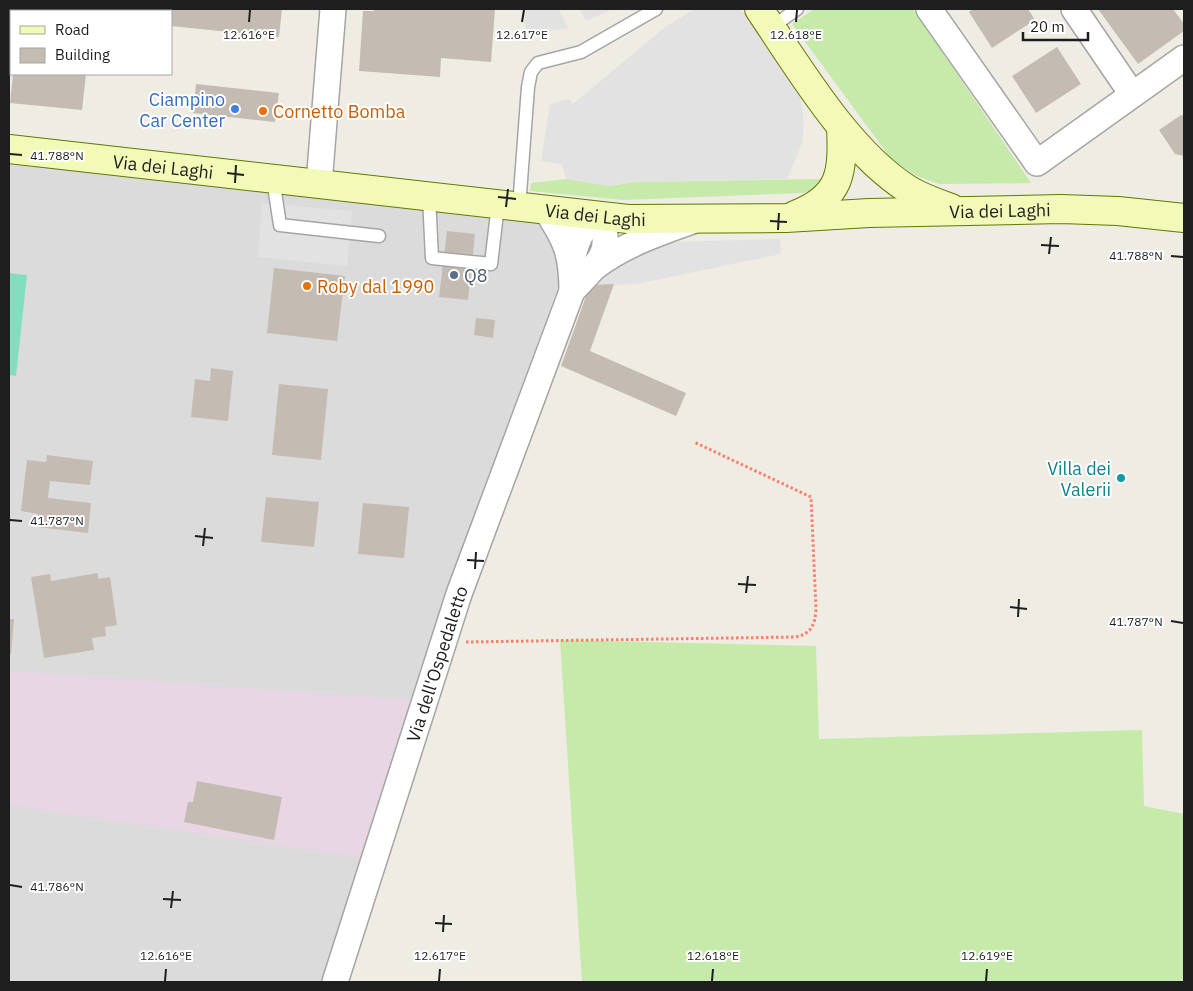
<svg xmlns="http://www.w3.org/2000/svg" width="1193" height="991" font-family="'IBM Plex Sans',sans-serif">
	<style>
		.residential { fill: #dcdbdb }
		.industrial { fill: #e8d6e4 }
		.grass { fill: #c6eaa9 }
		.pitch { fill: #81dfbf }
		.parking { fill: #e2e2e2 }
		.building { fill: #c4bcb3 }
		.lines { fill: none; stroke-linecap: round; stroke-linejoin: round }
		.lane-casing { stroke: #a5a5a5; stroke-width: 15 }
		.street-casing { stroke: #a5a5a5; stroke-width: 28 }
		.secondary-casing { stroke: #647604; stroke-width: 30 }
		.path { stroke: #fb7f69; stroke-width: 3; stroke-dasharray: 2.5 2.5; stroke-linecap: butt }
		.lane { stroke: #fff; stroke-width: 12 }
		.street { stroke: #fff; stroke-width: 25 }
		.secondary { stroke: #f3fab7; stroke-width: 28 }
		.ticks { fill: none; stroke: #1e1e1e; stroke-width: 2 }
		.shop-dot { fill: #3f7fe0; stroke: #fff; stroke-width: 2 }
		.food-dot { fill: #e8710a; stroke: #fff; stroke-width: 2 }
		.service-dot { fill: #5c6f8a; stroke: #fff; stroke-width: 2 }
		.culture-dot { fill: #0f9aa8; stroke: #fff; stroke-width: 2 }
		.labels { text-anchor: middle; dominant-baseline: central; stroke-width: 4; stroke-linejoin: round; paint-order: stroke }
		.shop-label { font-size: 18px; fill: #366cbe; stroke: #fff; text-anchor: end }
		.food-label { font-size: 18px; fill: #c56008; stroke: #fff; text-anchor: start }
		.street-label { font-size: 18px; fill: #1e1e1e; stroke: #fff }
		.service-label { font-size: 18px; fill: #4e5e75; stroke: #fff; text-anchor: start }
		.culture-label { font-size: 18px; fill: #0d838f; stroke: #fff; text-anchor: end }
		.ticks-label { font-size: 12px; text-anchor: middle; fill: #1e1e1e; stroke: #fff; stroke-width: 4; stroke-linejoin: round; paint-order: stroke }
	</style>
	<rect width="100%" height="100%" fill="#efece4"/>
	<path class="residential" d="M 9,164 L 580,226 L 436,621 L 325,982 L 9,982 Z"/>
	<path class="industrial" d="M 9,671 L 412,700 L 363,858 L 9,805 Z"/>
	<g class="grass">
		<path d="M 814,9 L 913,9 L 1031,183 L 939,184 L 917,176 L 892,160 L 792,24 Z"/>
		<path d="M 567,179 L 609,186 L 635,182 L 823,179 L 816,188 L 804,193 L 623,200 L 530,191 L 531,183 Z"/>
		<path d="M 560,640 L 816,646 L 819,739 L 1142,730 L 1144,806 L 1184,814 L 1184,982 L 582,982 Z"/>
	</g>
	<path class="pitch" d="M 9,273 L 27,275 L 16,376 L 9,375 Z"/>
	<g class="parking">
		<path d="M 524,9 L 559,9 L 568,28 L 526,34 Z"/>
		<path d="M 580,9 L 613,9 L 586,21 Z"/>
		<path d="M 695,9 L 741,9 L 800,96 L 804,122 L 802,144 L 787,179 L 635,182 L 609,186 L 567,179 L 561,164 L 541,161 L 550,104 L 569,99 L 573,104 L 665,27 Z"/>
		<path d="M 262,203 L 352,211 L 347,266 L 258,257 Z"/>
		<path d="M 780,239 L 781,254 L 636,284 L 590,285 L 635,254 L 665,242 Z"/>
	</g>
	<g class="building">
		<rect x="51" y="9" width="42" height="2"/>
		<path d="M 135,9 L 282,9 L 279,37 L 171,26 L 171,11 L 135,11 Z"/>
		<path d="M 374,9 L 495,9 L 491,62 L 441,58 L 440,77 L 359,71 L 363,11 L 374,11 Z"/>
		<path d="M 973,9 L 1028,9 L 1035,20 L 992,48 L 969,12 Z"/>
		<path d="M 1098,9 L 1173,9 L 1184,24 L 1184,31 L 1138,64 Z"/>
		<path d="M 1057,47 L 1081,84 L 1036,113 L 1012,76 Z"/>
		<path d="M 13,74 L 86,74 L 82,110 L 10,103 Z"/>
		<path d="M 196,84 L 279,93 L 275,122 L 193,113 Z"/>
		<path d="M 1181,115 L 1184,116 L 1184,156 L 1175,154 L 1159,130 Z"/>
		<path d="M 447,231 L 475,234 L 468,300 L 439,297 Z"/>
		<path d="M 274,268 L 345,276 L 337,341 L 267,333 Z"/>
		<path d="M 614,284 L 590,351 L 686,393 L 676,416 L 561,366 L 590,285 Z"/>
		<path d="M 476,318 L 495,320 L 493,338 L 474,335 Z"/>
		<path d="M 211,368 L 233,371 L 228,421 L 191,417 L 195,379 L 210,381 Z"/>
		<path d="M 279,384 L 328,389 L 321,460 L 272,455 Z"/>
		<path d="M 47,455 L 93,461 L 90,485 L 50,481 L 48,498 L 91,503 L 88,533 L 37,527 L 38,514 L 21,511 L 27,460 L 46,462 Z"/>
		<path d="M 266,497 L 319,502 L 314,547 L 261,542 Z"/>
		<path d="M 363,503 L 409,507 L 404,558 L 358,554 Z"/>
		<path d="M 98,573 L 98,579 L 110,577 L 117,625 L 105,627 L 106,636 L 92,638 L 94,650 L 44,658 L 31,577 L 50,574 L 51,581 Z"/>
		<path d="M 9,619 L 14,619 L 11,654 L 9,654 Z"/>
		<path d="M 197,781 L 282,797 L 274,840 L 184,822 L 188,802 L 193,802 Z"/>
	</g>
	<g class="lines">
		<defs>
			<g id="lane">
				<path d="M 772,27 L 797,9"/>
				<path d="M 273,179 L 280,225 L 379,236"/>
				<path d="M 429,197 L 432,258 L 491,264 L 498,205"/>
				<path d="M 519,207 L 528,87 L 531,72 L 538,63 L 581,52 L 656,9"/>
			</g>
			<g id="street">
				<path d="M 929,9 L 1037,163 L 1184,58"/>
				<path d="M 1074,9 L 1132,94"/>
				<path d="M 319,184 L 333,9"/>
				<path d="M 595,267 C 623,245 659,233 692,221"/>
				<path d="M 572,291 C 596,265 616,252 599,216 C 581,225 575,244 572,262"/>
				<path id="s1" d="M 335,982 L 459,594 L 572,291 C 572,254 566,240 546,210"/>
			</g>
			<g id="secondary">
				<path d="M 759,9 C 799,68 848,152 909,190 C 922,198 937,203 951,208"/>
				<path id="s2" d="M 9,149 L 628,219 L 786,218 L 869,213 L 1061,209 L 1118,211 L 1184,218"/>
				<path d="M 795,215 C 842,197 843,172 841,127"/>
			</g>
		</defs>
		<use href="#lane" class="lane-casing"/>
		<use href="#street" class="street-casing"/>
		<use href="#secondary" class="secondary-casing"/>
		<path class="path" d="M 466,642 L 795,637 C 812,634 815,624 816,609 L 811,497 L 694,442"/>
		<use href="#lane" class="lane"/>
		<use href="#street" class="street"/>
		<use href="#secondary" class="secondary"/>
	</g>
	<path class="ticks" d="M 249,22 L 250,10M 522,22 L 524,10M 796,22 L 797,10M 10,154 L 22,155M 227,173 L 244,175M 235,183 L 236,165M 498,197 L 516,199M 506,207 L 508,189M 770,221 L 787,222M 778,230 L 779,213M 1041,245 L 1059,246M 1049,254 L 1051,237M 1171,256 L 1183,257M 10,520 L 22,521M 195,536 L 213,538M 203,546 L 205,528M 467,560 L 484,561M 475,569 L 476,552M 738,584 L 756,585M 746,593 L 748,576M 1010,607 L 1027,609M 1018,617 L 1019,599M 1171,621 L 1183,623M 10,885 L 22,887M 163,899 L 181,900M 171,908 L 173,891M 435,923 L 452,924M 443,932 L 444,915M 165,981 L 166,969M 439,981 L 440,969M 712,981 L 713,969M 986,981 L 987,969"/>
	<circle class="shop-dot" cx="235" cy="109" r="5"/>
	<g class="food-dot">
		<circle cx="263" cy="111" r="5"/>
		<circle cx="307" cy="286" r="5"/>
	</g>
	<circle class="service-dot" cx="454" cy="275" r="5"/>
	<circle class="culture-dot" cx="1121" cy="478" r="5"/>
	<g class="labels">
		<g class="shop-label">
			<text x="225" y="99">Ciampino<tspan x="225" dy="21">Car Center</tspan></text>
		</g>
		<g class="food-label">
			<text x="273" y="111">Cornetto Bomba</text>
			<text x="317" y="286">Roby dal 1990</text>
		</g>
		<g class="street-label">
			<text stroke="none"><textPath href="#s2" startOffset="155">Via dei Laghi</textPath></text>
			<text stroke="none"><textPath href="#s2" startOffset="995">Via dei Laghi</textPath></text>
			<text stroke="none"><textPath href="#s2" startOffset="590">Via dei Laghi</textPath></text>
			<text stroke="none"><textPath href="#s1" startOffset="334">Via dell'Ospedaletto</textPath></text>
		</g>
		<g class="service-label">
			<text x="464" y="275">Q8</text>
		</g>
		<g class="culture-label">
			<text x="1111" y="468">Villa dei<tspan x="1111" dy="21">Valerii</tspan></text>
		</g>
	</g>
	<g class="ticks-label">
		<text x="249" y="39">12.616°E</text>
		<text x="522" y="39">12.617°E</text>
		<text x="796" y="39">12.618°E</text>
		<text x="57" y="160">41.788°N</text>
		<text x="1136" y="260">41.788°N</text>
		<text x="57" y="525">41.787°N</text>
		<text x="1136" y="626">41.787°N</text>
		<text x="57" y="891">41.786°N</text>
		<text x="166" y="960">12.616°E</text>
		<text x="440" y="960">12.617°E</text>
		<text x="713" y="960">12.618°E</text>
		<text x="987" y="960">12.619°E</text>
	</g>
	<rect width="1193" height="991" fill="none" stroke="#1e1e1e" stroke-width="20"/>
	<rect x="10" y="10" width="162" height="65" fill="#ffffff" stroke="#a5a5a5"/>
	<rect x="20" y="26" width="25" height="8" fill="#f3fab7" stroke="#a5a5a5"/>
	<text x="55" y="35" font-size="15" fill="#1e1e1e">Road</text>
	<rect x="20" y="48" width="25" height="15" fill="#c4bcb3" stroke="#a5a5a5"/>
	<text x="55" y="60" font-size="15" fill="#1e1e1e">Building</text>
	<path d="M1023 32v8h65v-8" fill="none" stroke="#1e1e1e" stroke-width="2.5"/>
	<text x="1030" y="32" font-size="15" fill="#1e1e1e" stroke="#ffffff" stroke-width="4" paint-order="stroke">20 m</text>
</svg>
